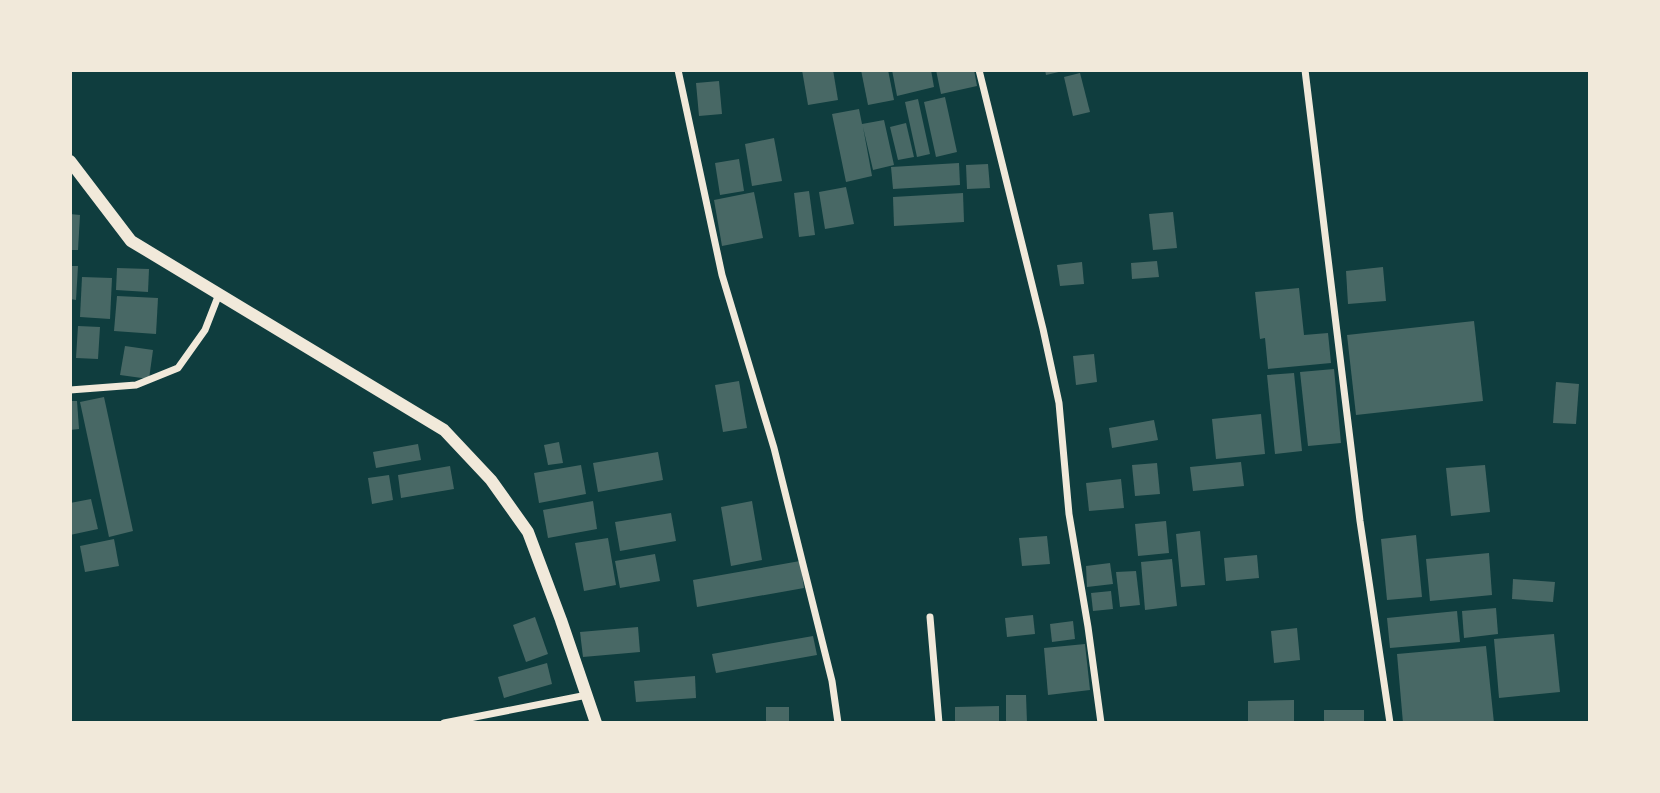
<svg xmlns="http://www.w3.org/2000/svg" width="1660" height="793" font-family="Helvetica,sans-serif">
	<style>
		.building { fill: #486865 }
		.lines { fill: none; stroke-linecap: round; stroke-linejoin: round }
		.minor { stroke: #f1e9da; stroke-width: 7 }
		.tertiary { stroke: #f1e9da; stroke-width: 12 }
	</style>
	<rect width="100%" height="100%" fill="#0f3d3e"/>
	<g class="building">
		<path d="M 802,70 L 833,70 L 838,100 L 808,105 Z"/>
		<path d="M 861,70 L 888,70 L 894,100 L 868,105 Z"/>
		<path d="M 892,70 L 931,70 L 934,87 L 897,96 Z"/>
		<path d="M 936,70 L 974,70 L 977,86 L 941,94 Z"/>
		<path d="M 1045,70 L 1063,70 L 1063,71 L 1046,75 Z"/>
		<path d="M 1080,73 L 1090,112 L 1073,116 L 1064,77 Z"/>
		<path d="M 719,81 L 722,114 L 699,116 L 696,83 Z"/>
		<path d="M 945,97 L 957,152 L 936,157 L 924,102 Z"/>
		<path d="M 918,99 L 930,154 L 917,157 L 905,102 Z"/>
		<path d="M 859,109 L 862,124 L 884,120 L 894,165 L 873,170 L 863,127 L 872,176 L 846,182 L 832,114 Z"/>
		<path d="M 906,123 L 914,157 L 898,160 L 890,127 Z"/>
		<path d="M 774,138 L 782,181 L 752,186 L 745,144 Z"/>
		<path d="M 739,159 L 744,191 L 720,195 L 715,163 Z"/>
		<path d="M 959,163 L 960,185 L 893,189 L 891,167 Z"/>
		<path d="M 988,164 L 990,188 L 967,189 L 966,165 Z"/>
		<path d="M 846,187 L 854,224 L 825,229 L 819,192 Z"/>
		<path d="M 809,191 L 815,235 L 799,237 L 794,193 Z"/>
		<path d="M 754,192 L 763,238 L 722,246 L 714,200 Z"/>
		<path d="M 963,193 L 964,222 L 894,226 L 893,197 Z"/>
		<path d="M 1173,212 L 1177,248 L 1153,250 L 1149,214 Z"/>
		<path d="M 70,214 L 80,215 L 78,250 L 70,250 Z"/>
		<path d="M 1157,261 L 1159,277 L 1132,279 L 1131,263 Z"/>
		<path d="M 1082,262 L 1084,284 L 1060,286 L 1057,265 Z"/>
		<path d="M 70,266 L 78,266 L 76,300 L 70,299 Z"/>
		<path d="M 1383,267 L 1386,301 L 1348,304 L 1346,271 Z"/>
		<path d="M 117,268 L 149,269 L 148,292 L 116,290 Z"/>
		<path d="M 82,277 L 112,278 L 110,319 L 80,317 Z"/>
		<path d="M 1299,288 L 1304,335 L 1328,333 L 1331,363 L 1268,369 L 1265,338 L 1260,339 L 1255,292 Z"/>
		<path d="M 117,296 L 158,298 L 156,334 L 114,331 Z"/>
		<path d="M 1474,321 L 1483,401 L 1356,415 L 1347,335 Z"/>
		<path d="M 78,326 L 100,327 L 98,359 L 76,358 Z"/>
		<path d="M 125,346 L 153,350 L 149,379 L 120,375 Z"/>
		<path d="M 1094,354 L 1097,382 L 1076,385 L 1073,356 Z"/>
		<path d="M 1334,369 L 1341,443 L 1308,446 L 1300,372 Z"/>
		<path d="M 1294,373 L 1302,451 L 1275,454 L 1267,375 Z"/>
		<path d="M 739,381 L 747,428 L 723,432 L 715,385 Z"/>
		<path d="M 1556,382 L 1579,384 L 1576,424 L 1553,423 Z"/>
		<path d="M 104,397 L 133,531 L 109,537 L 80,402 Z"/>
		<path d="M 70,401 L 77,401 L 79,429 L 70,430 Z"/>
		<path d="M 1261,414 L 1265,454 L 1216,459 L 1212,419 Z"/>
		<path d="M 1154,420 L 1158,440 L 1112,448 L 1109,428 Z"/>
		<path d="M 559,442 L 563,463 L 548,465 L 544,445 Z"/>
		<path d="M 418,444 L 421,460 L 376,468 L 373,452 Z"/>
		<path d="M 658,452 L 663,480 L 598,492 L 593,463 Z"/>
		<path d="M 1241,462 L 1244,486 L 1193,491 L 1190,467 Z"/>
		<path d="M 1157,463 L 1160,494 L 1135,496 L 1132,465 Z"/>
		<path d="M 581,465 L 586,494 L 539,503 L 534,473 Z"/>
		<path d="M 1485,465 L 1490,512 L 1451,516 L 1446,468 Z"/>
		<path d="M 450,466 L 454,489 L 401,498 L 398,475 Z"/>
		<path d="M 389,475 L 393,500 L 372,504 L 368,478 Z"/>
		<path d="M 1121,479 L 1124,508 L 1089,511 L 1086,483 Z"/>
		<path d="M 91,499 L 98,529 L 70,535 L 70,503 Z"/>
		<path d="M 593,501 L 597,529 L 548,538 L 543,510 Z"/>
		<path d="M 752,501 L 762,560 L 731,566 L 721,507 Z"/>
		<path d="M 671,513 L 676,541 L 620,551 L 615,522 Z"/>
		<path d="M 1166,521 L 1169,553 L 1138,556 L 1135,524 Z"/>
		<path d="M 1200,531 L 1205,585 L 1181,587 L 1176,534 Z"/>
		<path d="M 1416,535 L 1422,597 L 1387,600 L 1381,539 Z"/>
		<path d="M 1047,536 L 1050,564 L 1022,566 L 1019,538 Z"/>
		<path d="M 608,538 L 616,585 L 584,591 L 575,543 Z"/>
		<path d="M 114,539 L 119,566 L 85,572 L 80,546 Z"/>
		<path d="M 1489,553 L 1492,595 L 1430,601 L 1426,559 Z"/>
		<path d="M 655,554 L 660,581 L 620,588 L 615,561 Z"/>
		<path d="M 1257,555 L 1259,578 L 1226,581 L 1224,558 Z"/>
		<path d="M 1172,559 L 1177,606 L 1145,610 L 1141,562 Z"/>
		<path d="M 800,561 L 804,588 L 697,607 L 693,580 Z"/>
		<path d="M 1110,563 L 1113,584 L 1087,587 L 1086,566 Z"/>
		<path d="M 1136,571 L 1140,605 L 1120,607 L 1116,572 Z"/>
		<path d="M 1513,579 L 1555,582 L 1553,602 L 1512,599 Z"/>
		<path d="M 1111,591 L 1113,609 L 1093,611 L 1091,593 Z"/>
		<path d="M 1496,608 L 1498,634 L 1464,638 L 1462,611 Z"/>
		<path d="M 1457,611 L 1460,642 L 1390,648 L 1387,618 Z"/>
		<path d="M 1033,615 L 1035,634 L 1007,637 L 1005,618 Z"/>
		<path d="M 535,617 L 548,654 L 526,662 L 513,625 Z"/>
		<path d="M 1073,621 L 1075,639 L 1052,642 L 1050,624 Z"/>
		<path d="M 638,627 L 640,652 L 583,657 L 580,632 Z"/>
		<path d="M 1297,628 L 1300,660 L 1274,663 L 1271,631 Z"/>
		<path d="M 1554,634 L 1560,692 L 1499,698 L 1494,639 Z"/>
		<path d="M 813,636 L 817,655 L 716,673 L 712,654 Z"/>
		<path d="M 1085,644 L 1090,690 L 1048,695 L 1044,648 Z"/>
		<path d="M 1486,646 L 1494,723 L 1403,723 L 1397,654 Z"/>
		<path d="M 547,663 L 552,684 L 504,698 L 498,677 Z"/>
		<path d="M 695,676 L 696,698 L 636,702 L 634,681 Z"/>
		<path d="M 1006,695 L 1026,695 L 1027,723 L 1006,723 Z"/>
		<path d="M 1294,700 L 1294,723 L 1248,723 L 1248,701 Z"/>
		<path d="M 999,706 L 999,723 L 955,723 L 955,707 Z"/>
		<rect x="766" y="707" width="23" height="16"/>
		<rect x="1324" y="710" width="40" height="13"/>
	</g>
	<g class="lines">
		<g class="minor">
			<path d="M 678,70 L 722,275 L 774,448 L 832,681 L 838,723"/>
			<path d="M 979,70 L 1043,329 L 1059,403 L 1069,514 L 1088,627 L 1101,723"/>
			<path d="M 1305,70 L 1360,521 L 1390,723"/>
			<path d="M 70,390 L 136,385 L 178,368 L 205,330 L 219,294"/>
			<path d="M 930,617 L 939,723"/>
			<path d="M 444,723 L 587,695"/>
		</g>
		<path class="tertiary" d="M 70,161 L 131,241 L 444,430 L 491,480 L 528,532 L 561,620 L 596,723"/>
	</g>
	<rect width="1660" height="793" fill="none" stroke="#f1e9da" stroke-width="144"/>
</svg>
